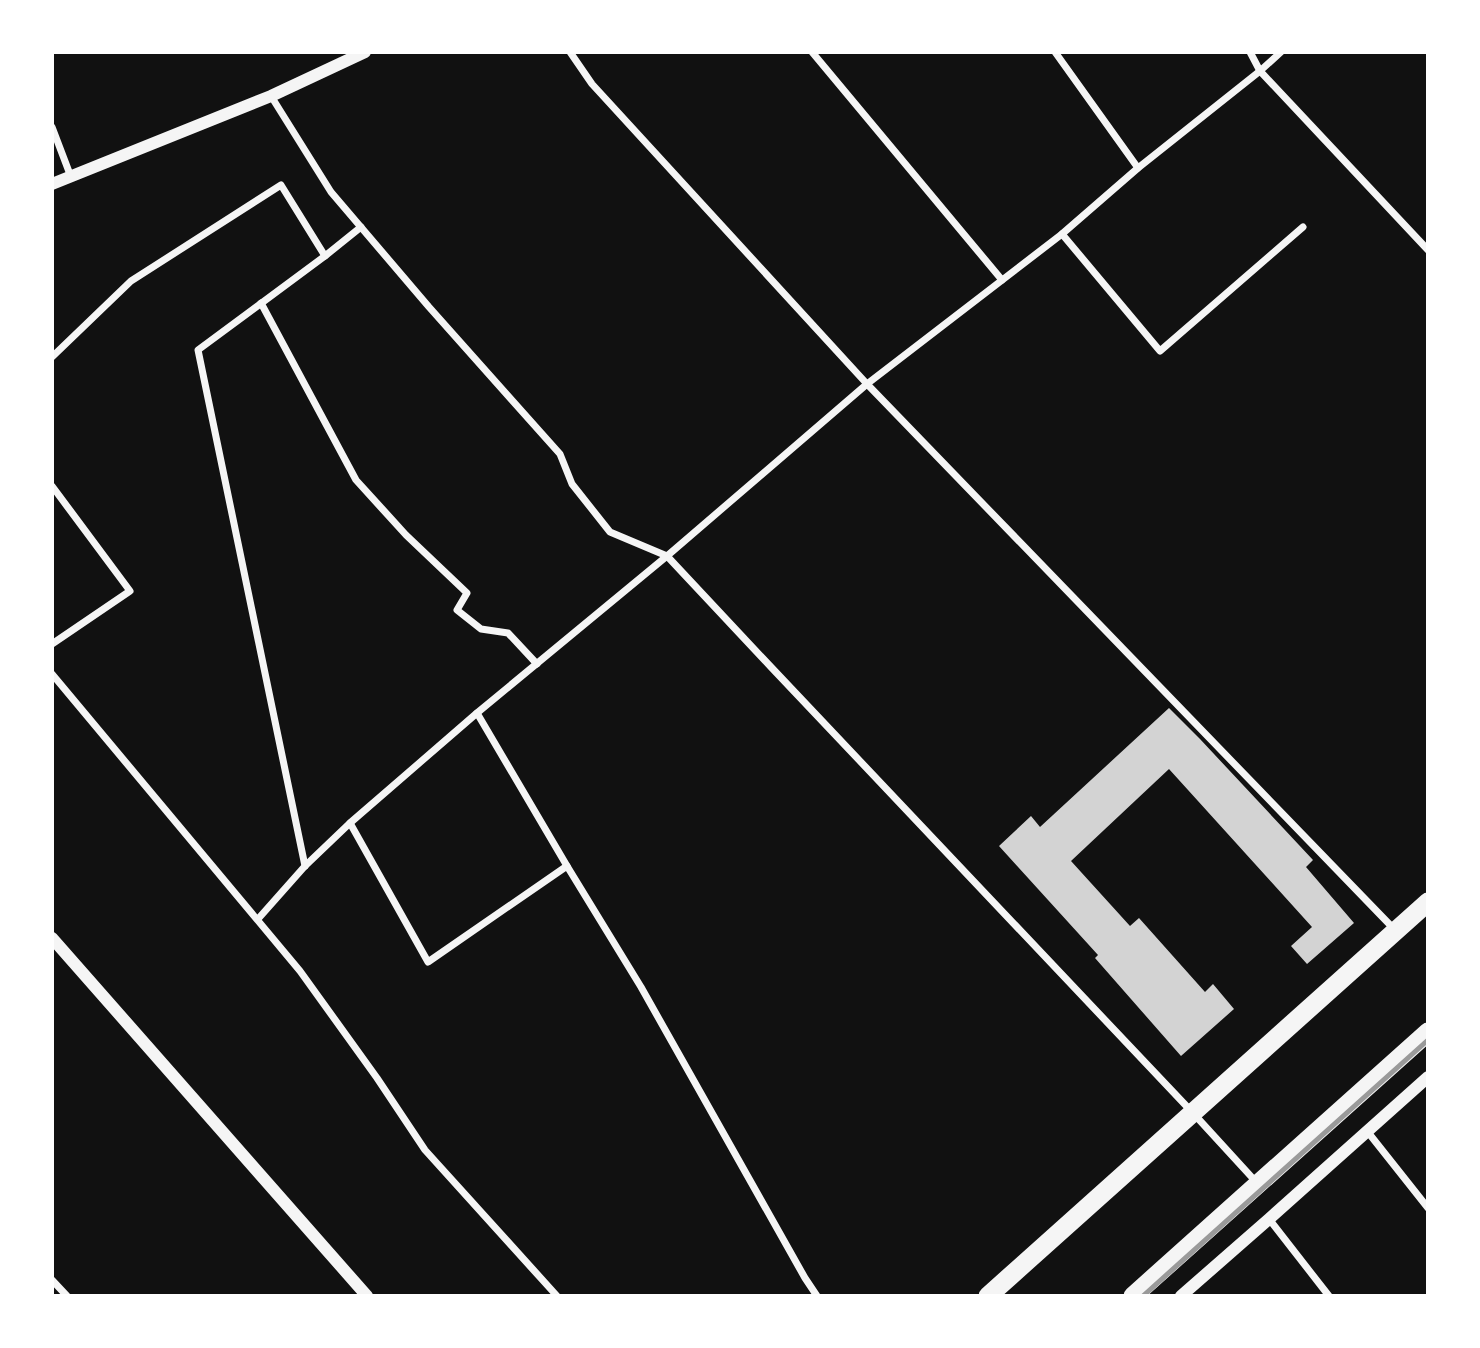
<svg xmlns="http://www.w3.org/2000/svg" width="1480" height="1348" font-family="'Space Grotesk',sans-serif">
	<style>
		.building { fill: #d3d3d3 }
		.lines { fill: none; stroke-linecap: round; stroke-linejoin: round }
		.minor { stroke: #f5f5f5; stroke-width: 7 }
		.tertiary { stroke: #f5f5f5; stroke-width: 12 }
		.trunk { stroke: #f5f5f5; stroke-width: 19 }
		.rail { stroke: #9a9a9a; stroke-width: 5 }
	</style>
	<rect width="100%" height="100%" fill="#111"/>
	<path class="building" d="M 1169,708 L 1200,739 L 1313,860 L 1306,867 L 1354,923 L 1307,964 L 1291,946 L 1312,927 L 1169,769 L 1071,861 L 1130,926 L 1139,918 L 1205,992 L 1213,984 L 1234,1009 L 1181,1056 L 1095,958 L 1098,955 L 999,846 L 1031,816 L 1040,827 Z"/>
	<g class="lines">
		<g class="minor">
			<path d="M 570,52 L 592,84 L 867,384 L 1395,930"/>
			<path d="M 812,52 L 1002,280"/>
			<path d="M 1055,52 L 1138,168"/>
			<path d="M 1250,52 L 1260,71 L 1428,250"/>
			<path d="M 271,96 L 331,192 L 429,307 L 560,454 L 572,484 L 610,532 L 667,556 L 771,667 L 1193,1113 L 1258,1184"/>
			<path d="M 52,127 L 71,177"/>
			<path d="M 1062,234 L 1160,351 L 1303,227"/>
			<path d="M 261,303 L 356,480 L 406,535 L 467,593 L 457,610 L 481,629 L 508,633 L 537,664"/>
			<path d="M 52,357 L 131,281 L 281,185 L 325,256"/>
			<path d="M 52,486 L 130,591 L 52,644"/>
			<path d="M 52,674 L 300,971 L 377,1078 L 425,1150 L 557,1296"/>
			<path d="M 477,713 L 567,866 L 641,987 L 805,1278 L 817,1296"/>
			<path d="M 350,823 L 428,962 L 567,866"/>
			<path d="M 305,866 L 198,350 L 325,256 L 361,227"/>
			<path d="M 258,919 L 305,866 L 350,823 L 477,713 L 667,556 L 867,384 L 1062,234 L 1138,168 L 1260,71 L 1281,52"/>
			<path d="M 1367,1131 L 1428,1208"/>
			<path d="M 1269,1219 L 1329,1296"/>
			<path d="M 52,1280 L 67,1296"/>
		</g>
		<g class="tertiary">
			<path d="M 52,184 L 271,96 L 365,52"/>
			<path d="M 52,938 L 367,1296"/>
			<path d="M 1181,1296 L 1269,1219 L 1428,1077"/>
		</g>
		<g class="trunk">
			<path d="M 988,1296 L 1428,902"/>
			<path d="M 1133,1296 L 1428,1032"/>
		</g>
		<path class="rail" d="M 1143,1296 L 1428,1040"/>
	</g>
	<rect width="1480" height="1348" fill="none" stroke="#ffffff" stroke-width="108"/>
</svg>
